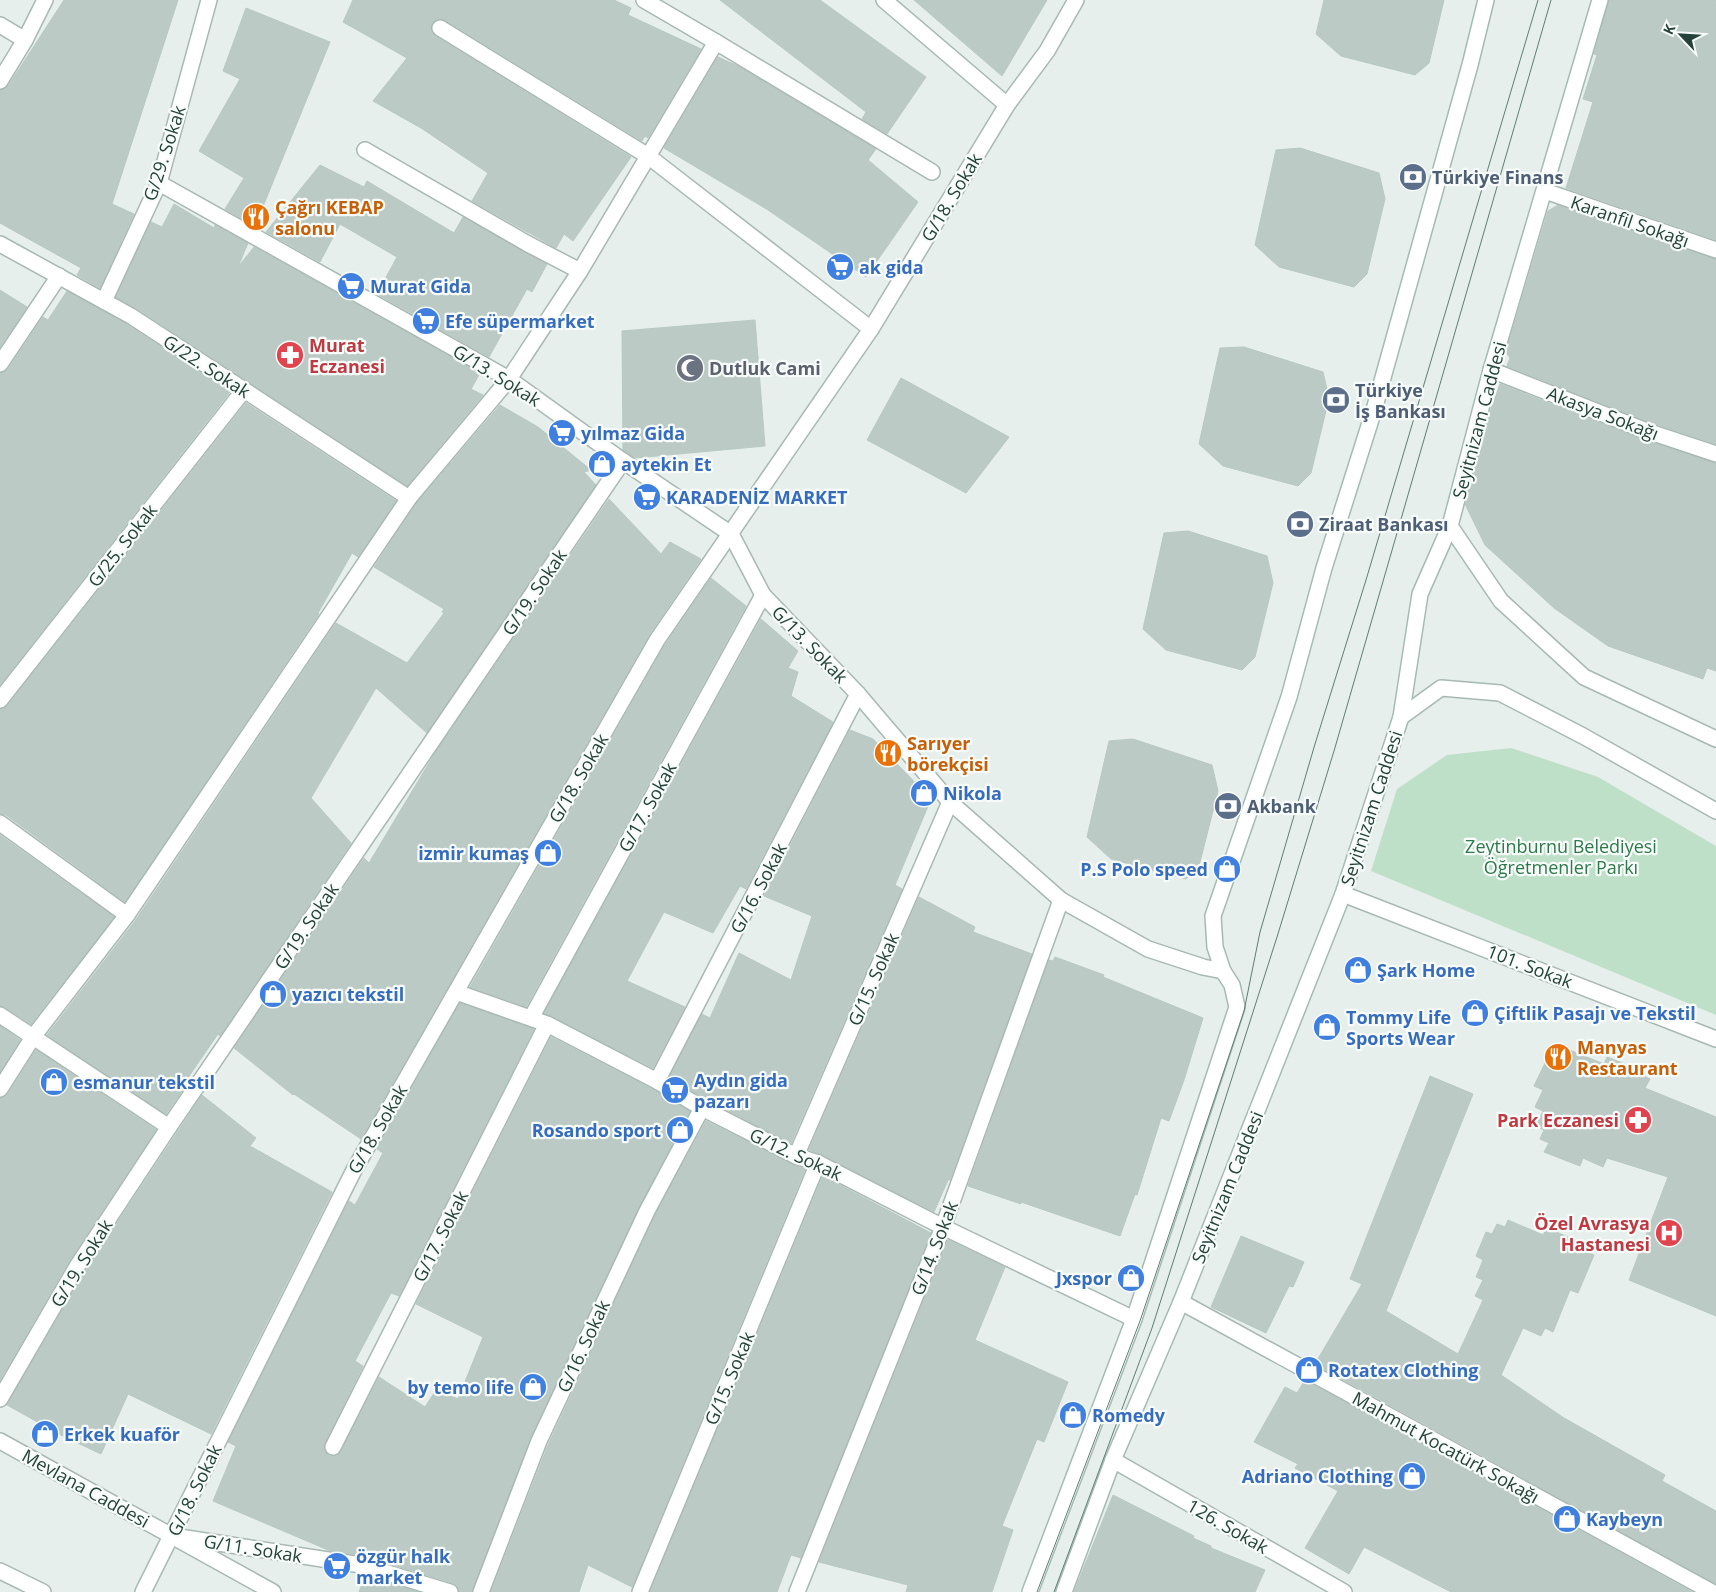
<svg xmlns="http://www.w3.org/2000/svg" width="1716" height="1592" font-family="'Open Sans',sans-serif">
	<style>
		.green { fill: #bfe0c8 }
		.building { fill: #bbcac4; stroke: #b8c9c2 }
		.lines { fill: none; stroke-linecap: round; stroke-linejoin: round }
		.minor-casing { stroke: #a8b8b2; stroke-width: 18 }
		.tertiary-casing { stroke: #a8b8b2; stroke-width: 18 }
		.secondary-casing { stroke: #a4bbb3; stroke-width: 18 }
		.minor { stroke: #fff; stroke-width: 15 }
		.tertiary { stroke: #fff; stroke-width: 15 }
		.secondary { stroke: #fff; stroke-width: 15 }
		.tram { stroke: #5f7d75; stroke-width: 1 }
		.labels { text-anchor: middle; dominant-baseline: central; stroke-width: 4.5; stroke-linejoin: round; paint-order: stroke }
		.street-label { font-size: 18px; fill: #24423a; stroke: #f7fbf9 }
		.service-label { font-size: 18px; font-weight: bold; fill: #4e5e75; stroke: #f7fbf9; text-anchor: start }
		.food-label { font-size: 18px; font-weight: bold; fill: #c56008; stroke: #f7fbf9; text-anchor: start }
		.shop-label { font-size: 18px; font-weight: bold; fill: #366cbe; stroke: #f7fbf9; text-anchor: start }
		.health-label { font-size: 18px; font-weight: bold; fill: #be3a42; stroke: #f7fbf9; text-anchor: end }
		.worship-label { font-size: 18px; font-weight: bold; fill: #5b616d; stroke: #f7fbf9; text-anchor: start }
		.park-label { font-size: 18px; fill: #2d7a4b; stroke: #f7fbf9 }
	</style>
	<rect width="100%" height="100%" fill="#e6efeb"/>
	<path class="green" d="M 1511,748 L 1598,777 L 1716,846 L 1716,1015 L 1371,871 L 1397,789 L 1447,755 Z"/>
	<g class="building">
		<path d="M 64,0 L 178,0 L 112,204 L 134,214 L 100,288 L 77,275 L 81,268 L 0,223 L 0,90 L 8,86 Z"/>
		<path d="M 353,0 L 614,0 L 631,8 L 628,15 L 701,49 L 648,138 L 645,136 L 642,141 L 445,20 L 440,19 L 432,23 L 431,28 L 435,36 L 631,157 L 573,241 L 564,234 L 556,248 L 472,201 L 488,173 L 421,128 L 373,101 L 407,58 L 343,22 Z"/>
		<path d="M 720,0 L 820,0 L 926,77 L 887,134 L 862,119 L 866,112 Z"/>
		<path d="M 914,0 L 1047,0 L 1002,76 Z"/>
		<path d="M 1324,0 L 1444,0 L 1429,63 L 1415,75 L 1341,56 L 1316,34 Z"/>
		<path d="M 1609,0 L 1716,0 L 1716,240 L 1566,188 L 1593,102 L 1583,99 L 1597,55 L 1594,54 Z"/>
		<path d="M 246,8 L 330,42 L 255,226 L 225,209 L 244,178 L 199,151 L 240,79 L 223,71 Z"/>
		<path d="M 718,57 L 742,68 L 876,149 L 868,160 L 918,202 L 866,277 L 768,210 L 664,148 Z"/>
		<path d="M 1300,148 L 1379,173 L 1385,199 L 1367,274 L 1354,287 L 1279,267 L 1255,245 L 1276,150 Z"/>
		<path d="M 320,165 L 364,187 L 367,181 L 454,233 L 463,217 L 547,264 L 532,292 L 527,289 L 489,357 L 377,294 L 397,257 L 340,224 L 320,262 L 266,232 Z"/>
		<path d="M 174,204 L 214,228 L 215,225 L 248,243 L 238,267 L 254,247 L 480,373 L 471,389 L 483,395 L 407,486 L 136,308 L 116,297 L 151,222 L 162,227 Z"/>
		<path d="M 1558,205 L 1716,259 L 1716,444 L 1647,421 L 1507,366 L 1510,358 L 1506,352 L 1548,211 Z"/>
		<path d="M 0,290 L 27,307 L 0,347 Z"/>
		<path d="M 67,291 L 126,324 L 230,392 L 0,685 L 0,373 L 8,369 L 43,317 L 48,320 Z"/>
		<path d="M 755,320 L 765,446 L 635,458 L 623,450 L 622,331 Z"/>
		<path d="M 1244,347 L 1323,372 L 1329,398 L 1311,473 L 1298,486 L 1223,466 L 1199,444 L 1220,348 Z"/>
		<path d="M 901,378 L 1009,437 L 966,493 L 867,440 Z"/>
		<path d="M 1500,384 L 1641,439 L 1716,463 L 1716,671 L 1707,668 L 1703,679 L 1608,646 L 1554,608 L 1485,545 L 1465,504 L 1488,417 Z"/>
		<path d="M 246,403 L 396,501 L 358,557 L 352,553 L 318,613 L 319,614 L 125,902 L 6,815 L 0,814 L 0,709 L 7,706 Z"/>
		<path d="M 500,405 L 538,427 L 591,470 L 584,472 L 596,485 L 427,733 L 376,688 L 311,798 L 351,843 L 220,1036 L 218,1034 L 185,1082 L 187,1084 L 166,1114 L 47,1035 L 135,921 L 336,623 L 407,663 L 444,613 L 442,612 L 444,609 L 374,567 L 416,504 Z"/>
		<path d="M 609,499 L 661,554 L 670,542 L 701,559 L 649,635 L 361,1139 L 294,1094 L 293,1095 L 234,1048 L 364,858 L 369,863 L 435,753 Z"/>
		<path d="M 1188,531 L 1267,556 L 1273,583 L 1255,657 L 1242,670 L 1166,650 L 1143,629 L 1164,533 Z"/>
		<path d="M 711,578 L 746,606 L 526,1007 L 470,987 L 665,645 Z"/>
		<path d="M 761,619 L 798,651 L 788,668 L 798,672 L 791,696 L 833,722 L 746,889 L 740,886 L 713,933 L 664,912 L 627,981 L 685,1007 L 653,1068 L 544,1013 Z"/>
		<path d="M 850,730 L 873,739 L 931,799 L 895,885 L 902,889 L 791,1143 L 707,1100 L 669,1078 L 702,1014 L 710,1018 L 739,953 L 791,980 L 812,916 L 764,896 Z"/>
		<path d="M 1133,739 L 1212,765 L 1218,791 L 1199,866 L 1186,879 L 1111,859 L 1087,837 L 1109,741 Z"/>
		<path d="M 0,835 L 114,917 L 31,1024 L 5,1007 L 0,1006 Z"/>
		<path d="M 919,897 L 975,927 L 973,932 L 1032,954 L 950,1180 L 948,1180 L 934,1212 L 822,1155 L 809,1150 Z"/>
		<path d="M 1055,957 L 1104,975 L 1103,977 L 1203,1018 L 1184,1080 L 1169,1121 L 1161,1118 L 1137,1195 L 1135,1194 L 1120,1236 L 1021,1202 L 1021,1204 L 968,1186 L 1049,960 L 1053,961 Z"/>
		<path d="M 460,1003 L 534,1029 L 399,1296 L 391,1293 L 355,1361 L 363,1366 L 325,1443 L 325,1452 L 329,1456 L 338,1455 L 341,1451 L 379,1377 L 425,1407 L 436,1390 L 458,1399 L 483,1337 L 416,1304 L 551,1037 L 652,1089 L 690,1111 L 639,1207 L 531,1437 L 472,1592 L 459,1592 L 457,1586 L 453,1583 L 364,1556 L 328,1550 L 213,1501 L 236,1446 L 228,1442 L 349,1201 L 355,1205 L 383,1153 L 377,1149 Z"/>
		<path d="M 0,1026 L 20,1040 L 0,1072 Z"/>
		<path d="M 1567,1049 L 1604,1064 L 1607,1057 L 1643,1071 L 1642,1075 L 1650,1079 L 1645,1088 L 1716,1117 L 1716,1316 L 1629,1280 L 1668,1177 L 1607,1158 L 1603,1167 L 1583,1158 L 1580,1166 L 1544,1152 L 1549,1143 L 1540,1139 L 1544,1130 L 1536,1126 L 1543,1111 L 1535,1107 L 1543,1090 L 1534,1086 L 1546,1061 L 1551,1063 L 1555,1054 L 1563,1057 Z"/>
		<path d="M 36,1050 L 156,1130 L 68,1263 L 0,1380 L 0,1098 L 8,1094 Z"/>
		<path d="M 1430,1076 L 1473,1094 L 1386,1311 L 1458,1354 L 1483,1300 L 1475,1296 L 1483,1280 L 1476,1277 L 1483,1260 L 1476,1256 L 1486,1232 L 1492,1234 L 1497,1224 L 1505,1227 L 1508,1220 L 1543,1235 L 1547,1228 L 1582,1243 L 1580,1249 L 1594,1255 L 1578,1293 L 1570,1290 L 1553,1332 L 1545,1328 L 1541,1336 L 1523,1328 L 1501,1375 L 1564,1418 L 1665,1475 L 1662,1481 L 1716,1511 L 1716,1584 L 1315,1364 L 1362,1284 L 1350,1279 Z"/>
		<path d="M 202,1095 L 256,1138 L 250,1146 L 332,1192 L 211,1434 L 128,1394 L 101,1454 L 61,1435 L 7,1405 L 84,1273 Z"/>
		<path d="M 706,1121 L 792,1164 L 805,1169 L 632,1587 L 588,1565 L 579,1592 L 491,1592 L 548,1445 L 655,1215 Z"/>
		<path d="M 823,1176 L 931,1233 L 801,1558 L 791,1555 L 777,1592 L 650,1592 Z"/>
		<path d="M 1241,1236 L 1304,1262 L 1293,1287 L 1289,1286 L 1266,1333 L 1211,1307 Z"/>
		<path d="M 948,1240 L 1005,1267 L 975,1340 L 1068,1382 L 1044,1442 L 1037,1439 L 1002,1526 L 1013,1530 L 992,1592 L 906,1592 L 908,1585 L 819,1562 Z"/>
		<path d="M 1305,1380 L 1692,1592 L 1451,1592 L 1364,1547 L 1349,1574 L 1305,1548 L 1338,1491 L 1295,1468 L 1298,1464 L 1254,1442 L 1285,1387 L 1297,1393 Z"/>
		<path d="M 1113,1495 L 1194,1536 L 1193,1538 L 1211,1546 L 1211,1548 L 1265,1570 L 1255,1592 L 1074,1592 Z"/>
		<path d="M 365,1576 L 418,1592 L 359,1592 Z"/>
	</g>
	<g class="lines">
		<defs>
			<g id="minor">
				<path d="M 644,0 L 716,42 L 932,172"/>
				<path d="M 884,0 L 1007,105"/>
				<path d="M 0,25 L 25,40"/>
				<path d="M 440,28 L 648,156 L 871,329"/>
				<path d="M 0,81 L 25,40 L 45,0"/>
				<path d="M 365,150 L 528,244 L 580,271"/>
				<path d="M 159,183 L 509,379 L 623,461 L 731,534 L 763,595 L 858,694 L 950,802 L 1061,900 L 1148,949 L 1203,967 L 1223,971"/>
				<path d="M 1545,191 L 1716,250"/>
				<path d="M 0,244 L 131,316 L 409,498"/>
				<path d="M 104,301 L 159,183 L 209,0"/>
				<path d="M 0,364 L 59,276"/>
				<path d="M 1491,370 L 1644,430 L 1716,454"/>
				<path d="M 0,700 L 244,390"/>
				<path d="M 0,823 L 127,915"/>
				<path d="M 1343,894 L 1716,1039"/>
				<path d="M 456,992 L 547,1024 L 657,1081 L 702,1108 L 796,1156 L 818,1163 L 943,1227 L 1134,1319"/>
				<path d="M 0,1015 L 169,1127"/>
				<path d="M 531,1018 L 763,595"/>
				<path d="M 657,1081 L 858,694"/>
				<path d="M 0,1089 L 33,1037 L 127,915 L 409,498 L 509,379 L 580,271 L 716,42"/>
				<path d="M 796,1156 L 950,802"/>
				<path d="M 1181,1302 L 1712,1592"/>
				<path d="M 0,1399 L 76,1268 L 169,1127 L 623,461"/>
				<path d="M 333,1447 L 547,1024"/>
				<path d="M 1113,1460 L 1344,1592"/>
				<path d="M 173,1536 L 361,1565 L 450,1592"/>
				<path d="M 143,1592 L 354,1170 L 657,640 L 871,329 L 1007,105 L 1047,51 L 1076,0"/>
				<path d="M 481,1592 L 539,1441 L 647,1211 L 702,1108"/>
				<path d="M 640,1592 L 818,1163"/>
				<path d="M 797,1592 L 943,1227 L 1061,900"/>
			</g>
			<g id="tertiary">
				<path d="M 1450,526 L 1501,601 L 1584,677 L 1716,739"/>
				<path d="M 1401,717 L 1441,688 L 1500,693 L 1583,736 L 1716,811"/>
				<path d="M 0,1441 L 273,1592"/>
				<path d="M 0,1571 L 43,1592"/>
			</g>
			<g id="secondary">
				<path d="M 1030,1592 L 1134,1319 L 1237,1007 L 1232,985 L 1223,971 L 1215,947 L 1213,916 L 1289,697 L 1324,568 L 1374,410 L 1470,65 L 1486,0"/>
				<path d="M 1064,1592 L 1113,1460 L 1181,1302 L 1343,894 L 1401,717 L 1420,594 L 1450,526 L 1491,370 L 1600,0"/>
			</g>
		</defs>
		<use href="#minor" class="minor-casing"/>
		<use href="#tertiary" class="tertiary-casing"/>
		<use href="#secondary" class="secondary-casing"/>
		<use href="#minor" class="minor"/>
		<use href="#tertiary" class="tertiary"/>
		<use href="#secondary" class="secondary"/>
		<g class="tram">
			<path d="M 1037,1592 L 1140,1321 L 1244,1011 L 1260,932 L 1315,744 L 1366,580 L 1538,0"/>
			<path d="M 1054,1592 L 1152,1328 L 1277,937 L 1334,751 L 1551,0"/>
		</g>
	</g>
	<defs>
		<symbol id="bank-disc" viewBox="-11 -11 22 22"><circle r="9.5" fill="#5c6f8a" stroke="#f7fbf9"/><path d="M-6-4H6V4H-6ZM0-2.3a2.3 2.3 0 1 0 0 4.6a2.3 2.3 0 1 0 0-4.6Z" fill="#fff"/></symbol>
		<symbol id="restaurant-disc" viewBox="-11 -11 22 22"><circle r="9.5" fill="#e8710a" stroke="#f7fbf9"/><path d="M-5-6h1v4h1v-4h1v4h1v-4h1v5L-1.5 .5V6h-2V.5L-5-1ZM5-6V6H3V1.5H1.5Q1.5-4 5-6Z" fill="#fff"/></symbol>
		<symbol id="supermarket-disc" viewBox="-11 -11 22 22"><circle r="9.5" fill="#3f7fe0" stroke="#f7fbf9"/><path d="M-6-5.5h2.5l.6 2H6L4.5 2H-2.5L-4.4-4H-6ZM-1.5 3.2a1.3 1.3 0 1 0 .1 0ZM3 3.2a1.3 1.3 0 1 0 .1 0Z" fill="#fff"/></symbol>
		<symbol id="pharmacy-disc" viewBox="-11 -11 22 22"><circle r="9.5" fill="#e0444e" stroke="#f7fbf9"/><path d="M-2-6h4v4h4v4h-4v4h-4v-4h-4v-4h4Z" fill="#fff"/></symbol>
		<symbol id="mosque-disc" viewBox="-11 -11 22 22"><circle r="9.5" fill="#6b7280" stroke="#f7fbf9"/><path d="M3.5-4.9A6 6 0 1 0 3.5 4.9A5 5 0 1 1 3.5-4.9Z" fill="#fff"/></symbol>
		<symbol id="shop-disc" viewBox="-11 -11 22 22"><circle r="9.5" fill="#3f7fe0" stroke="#f7fbf9"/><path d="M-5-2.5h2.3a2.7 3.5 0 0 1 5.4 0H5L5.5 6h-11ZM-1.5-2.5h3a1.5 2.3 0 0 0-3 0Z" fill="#fff"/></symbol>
		<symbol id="hospital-disc" viewBox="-11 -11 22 22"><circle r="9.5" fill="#e0444e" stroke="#f7fbf9"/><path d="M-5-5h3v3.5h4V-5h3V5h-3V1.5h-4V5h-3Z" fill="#fff"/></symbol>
	</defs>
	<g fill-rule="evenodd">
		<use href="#bank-disc" x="1397" y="161" width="32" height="32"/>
		<use href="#restaurant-disc" x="240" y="201" width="32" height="32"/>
		<use href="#supermarket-disc" x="824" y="251" width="32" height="32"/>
		<use href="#supermarket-disc" x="335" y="270" width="32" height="32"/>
		<use href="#supermarket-disc" x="410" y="305" width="32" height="32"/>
		<use href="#pharmacy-disc" x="274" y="339" width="32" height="32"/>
		<use href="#mosque-disc" x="674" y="352" width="32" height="32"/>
		<use href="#bank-disc" x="1320" y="384" width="32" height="32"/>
		<use href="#supermarket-disc" x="546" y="417" width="32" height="32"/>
		<use href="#shop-disc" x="586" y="448" width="32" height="32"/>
		<use href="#supermarket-disc" x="631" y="481" width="32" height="32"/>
		<use href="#bank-disc" x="1284" y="508" width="32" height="32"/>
		<use href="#restaurant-disc" x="872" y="737" width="32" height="32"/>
		<use href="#shop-disc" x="908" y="777" width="32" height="32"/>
		<use href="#bank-disc" x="1212" y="790" width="32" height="32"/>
		<use href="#shop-disc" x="532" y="837" width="32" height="32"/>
		<use href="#shop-disc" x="1211" y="853" width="32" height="32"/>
		<use href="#shop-disc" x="1342" y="954" width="32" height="32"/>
		<use href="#shop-disc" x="257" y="978" width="32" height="32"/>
		<use href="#shop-disc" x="1459" y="997" width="32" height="32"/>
		<use href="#shop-disc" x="1311" y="1011" width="32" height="32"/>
		<use href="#restaurant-disc" x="1542" y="1041" width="32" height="32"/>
		<use href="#shop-disc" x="38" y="1066" width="32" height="32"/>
		<use href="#supermarket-disc" x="659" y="1074" width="32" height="32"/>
		<use href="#pharmacy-disc" x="1622" y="1104" width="32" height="32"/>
		<use href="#shop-disc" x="664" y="1114" width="32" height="32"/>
		<use href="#hospital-disc" x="1653" y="1217" width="32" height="32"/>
		<use href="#shop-disc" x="1115" y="1262" width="32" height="32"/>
		<use href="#shop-disc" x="1293" y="1354" width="32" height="32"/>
		<use href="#shop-disc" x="517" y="1371" width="32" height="32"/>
		<use href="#shop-disc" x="1057" y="1399" width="32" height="32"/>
		<use href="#shop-disc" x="29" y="1418" width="32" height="32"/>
		<use href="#shop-disc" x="1396" y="1460" width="32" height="32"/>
		<use href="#shop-disc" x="1551" y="1503" width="32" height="32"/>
		<use href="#supermarket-disc" x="321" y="1550" width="32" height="32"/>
	</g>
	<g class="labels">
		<g class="street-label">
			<text transform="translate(164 153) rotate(-72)">G/29. Sokak</text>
			<text transform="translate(951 197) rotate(-59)">G/18. Sokak</text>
			<text transform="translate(1630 221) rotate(19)">Karanfil Sokağı</text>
			<text transform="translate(207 366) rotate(33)">G/22. Sokak</text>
			<text transform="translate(497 375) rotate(32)">G/13. Sokak</text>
			<text transform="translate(1603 413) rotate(21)">Akasya Sokağı</text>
			<text transform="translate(1479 420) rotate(-75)">Seyitnizam Caddesi</text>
			<text transform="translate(122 545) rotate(-52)">G/25. Sokak</text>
			<text transform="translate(534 592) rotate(-56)">G/19. Sokak</text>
			<text transform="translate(810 644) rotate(46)">G/13. Sokak</text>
			<text transform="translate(578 778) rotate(-60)">G/18. Sokak</text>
			<text transform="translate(647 807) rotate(-61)">G/17. Sokak</text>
			<text transform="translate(1371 808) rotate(-72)">Seyitnizam Caddesi</text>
			<text transform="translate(758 888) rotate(-62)">G/16. Sokak</text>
			<text transform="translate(306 926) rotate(-56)">G/19. Sokak</text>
			<text transform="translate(1530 966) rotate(21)">101. Sokak</text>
			<text transform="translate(873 979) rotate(-66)">G/15. Sokak</text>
			<text transform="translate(377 1129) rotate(-60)">G/18. Sokak</text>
			<text transform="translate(796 1154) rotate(25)">G/12. Sokak</text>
			<text transform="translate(1227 1187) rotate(-68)">Seyitnizam Caddesi</text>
			<text transform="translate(440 1236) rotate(-63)">G/17. Sokak</text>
			<text transform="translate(934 1248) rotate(-69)">G/14. Sokak</text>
			<text transform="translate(81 1263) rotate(-58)">G/19. Sokak</text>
			<text transform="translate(583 1346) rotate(-65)">G/16. Sokak</text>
			<text transform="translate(729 1378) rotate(-67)">G/15. Sokak</text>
			<text transform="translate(1446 1447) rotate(29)">Mahmut Kocatürk Sokağı</text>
			<text transform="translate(86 1488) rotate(29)">Mevlana Caddesi</text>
			<text transform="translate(194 1490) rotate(-64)">G/18. Sokak</text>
			<text transform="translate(1228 1526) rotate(30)">126. Sokak</text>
			<text transform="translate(253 1548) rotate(9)">G/11. Sokak</text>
		</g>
		<g class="service-label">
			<text x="1432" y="177">Türkiye Finans</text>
			<text x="1355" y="390">Türkiye<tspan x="1355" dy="21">İş Bankası</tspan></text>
			<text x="1319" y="524">Ziraat Bankası</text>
			<text x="1247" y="806">Akbank</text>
		</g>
		<g class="food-label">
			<text x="275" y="207">Çağrı KEBAP<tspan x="275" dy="21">salonu</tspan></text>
			<text x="907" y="743">Sarıyer<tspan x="907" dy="21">börekçisi</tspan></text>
			<text x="1577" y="1047">Manyas<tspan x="1577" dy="21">Restaurant</tspan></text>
		</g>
		<g class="shop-label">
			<text x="859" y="267">ak gida</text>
			<text x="370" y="286">Murat Gida</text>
			<text x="445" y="321">Efe süpermarket</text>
			<text x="581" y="433">yılmaz Gida</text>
			<text x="621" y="464">aytekin Et</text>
			<text x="666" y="497">KARADENİZ MARKET</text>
			<text x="943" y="793">Nikola</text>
			<text x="529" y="853" text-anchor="end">izmir kumaş</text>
			<text x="1208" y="869" text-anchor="end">P.S Polo speed</text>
			<text x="1377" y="970">Şark Home</text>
			<text x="292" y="994">yazıcı tekstil</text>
			<text x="1494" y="1013">Çiftlik Pasajı ve Tekstil</text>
			<text x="1346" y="1017">Tommy Life<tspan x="1346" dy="21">Sports Wear</tspan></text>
			<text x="694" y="1080">Aydın gida<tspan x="694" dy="21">pazarı</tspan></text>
			<text x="73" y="1082">esmanur tekstil</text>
			<text x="661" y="1130" text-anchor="end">Rosando sport</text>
			<text x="1112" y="1278" text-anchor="end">Jxspor</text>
			<text x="1328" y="1370">Rotatex Clothing</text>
			<text x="514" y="1387" text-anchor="end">by temo life</text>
			<text x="1092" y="1415">Romedy</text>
			<text x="64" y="1434">Erkek kuaför</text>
			<text x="1393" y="1476" text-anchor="end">Adriano Clothing</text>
			<text x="1586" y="1519">Kaybeyn</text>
			<text x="356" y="1556">özgür halk<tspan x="356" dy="21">market</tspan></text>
		</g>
		<g class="health-label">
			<text x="309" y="345" text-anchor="start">Murat<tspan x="309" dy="21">Eczanesi</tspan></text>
			<text x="1619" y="1120">Park Eczanesi</text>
			<text x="1650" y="1223">Özel Avrasya<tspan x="1650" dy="21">Hastanesi</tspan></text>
		</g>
		<g class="worship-label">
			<text x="709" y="368">Dutluk Cami</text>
		</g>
		<g class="park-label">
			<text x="1561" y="846">Zeytinburnu Belediyesi<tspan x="1561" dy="21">Öğretmenler Parkı</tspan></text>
		</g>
	</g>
	<g transform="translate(1681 35) rotate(295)" stroke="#f7fbf9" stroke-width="4" paint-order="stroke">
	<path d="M0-4L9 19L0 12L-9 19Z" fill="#24423a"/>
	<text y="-8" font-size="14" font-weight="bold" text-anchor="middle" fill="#24423a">K</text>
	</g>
</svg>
